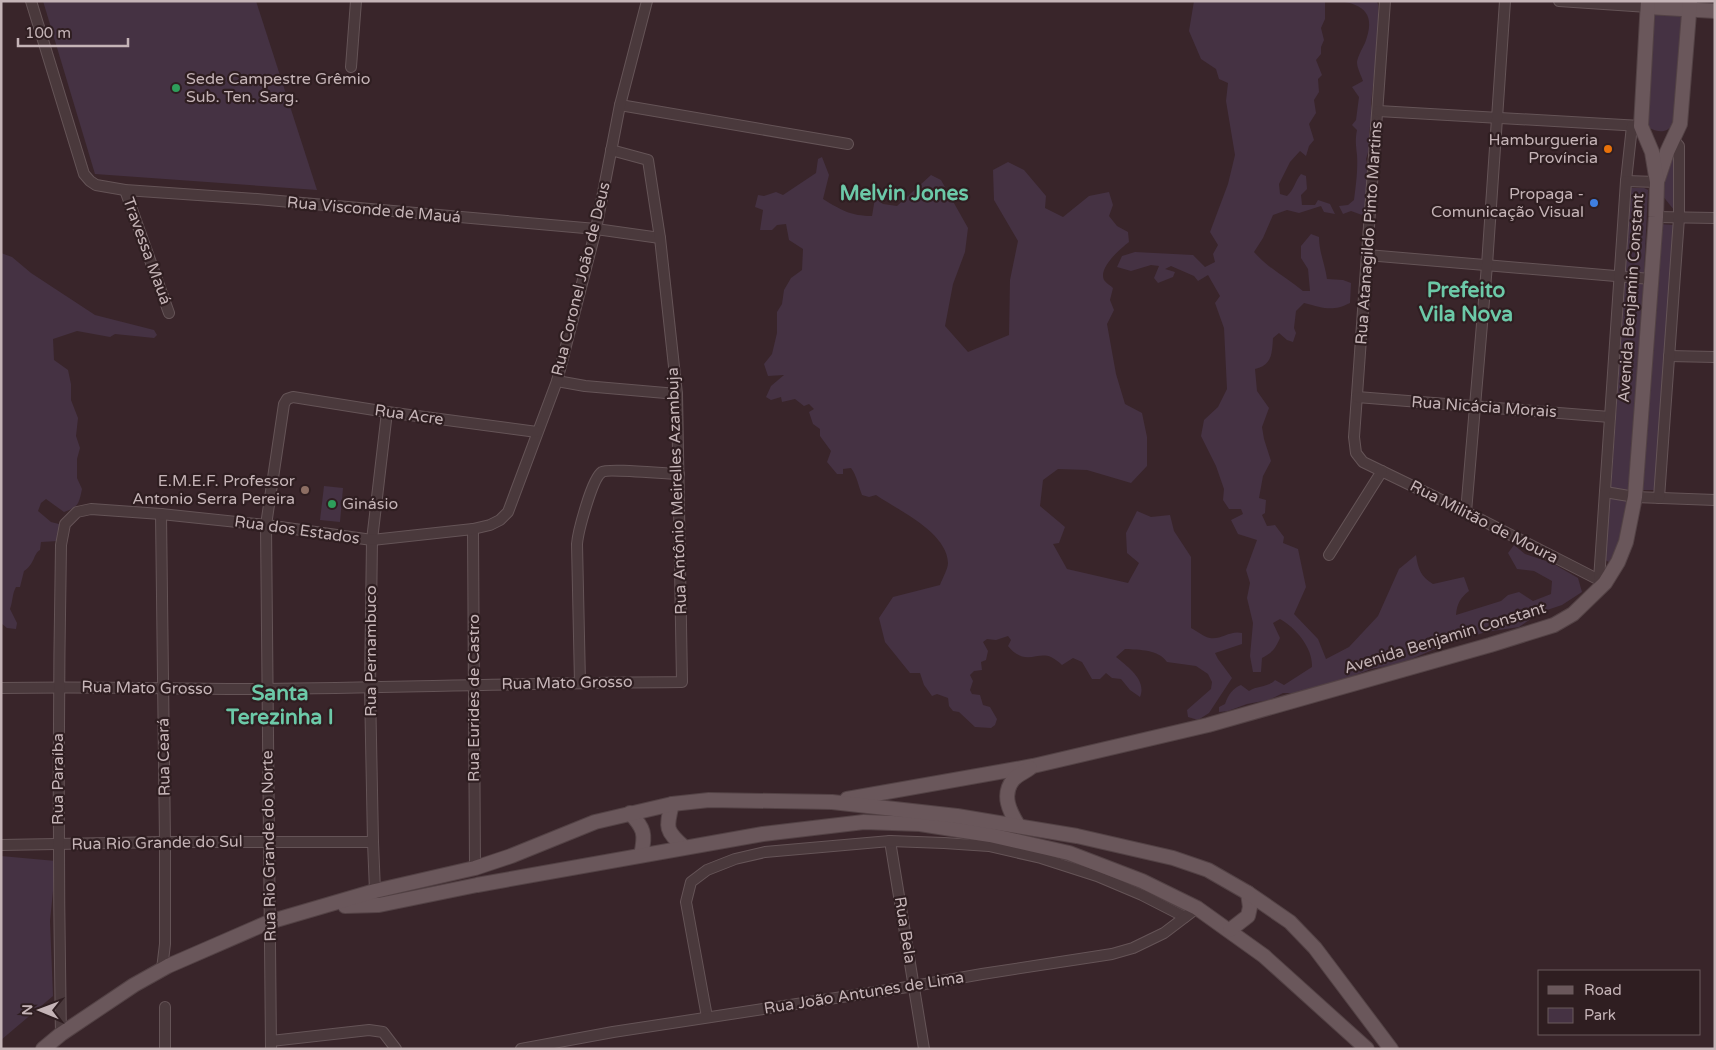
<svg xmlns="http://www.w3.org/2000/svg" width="1716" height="1050" font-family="'Varela Round',sans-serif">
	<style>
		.green { fill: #453243 }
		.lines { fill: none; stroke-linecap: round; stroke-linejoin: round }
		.minor-casing { stroke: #655457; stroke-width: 12 }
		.major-casing { stroke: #534245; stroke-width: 16 }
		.minor { stroke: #4a393c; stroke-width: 10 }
		.major { stroke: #6a575b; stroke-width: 14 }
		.leisure-dot { fill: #2e9e5b; stroke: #2f1e21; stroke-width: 2 }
		.food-dot { fill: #e8710a; stroke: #2f1e21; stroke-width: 2 }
		.shop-dot { fill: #3f7fe0; stroke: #2f1e21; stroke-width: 2 }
		.education-dot { fill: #8d6e63; stroke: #2f1e21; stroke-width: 2 }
		.labels { text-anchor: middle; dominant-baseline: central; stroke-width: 4.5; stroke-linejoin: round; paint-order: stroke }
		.poi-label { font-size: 16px; fill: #c5b4b7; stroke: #2f1e21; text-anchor: end }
		.street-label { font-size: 16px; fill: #c5b4b7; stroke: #2f1e21 }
		.district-label { font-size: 21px; font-weight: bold; fill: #6cc9a8; stroke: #2f1e21 }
	</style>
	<rect width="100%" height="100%" fill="#39252a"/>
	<g class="green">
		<path d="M 43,1 L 256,1 L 317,190 L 95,174 Z"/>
		<path d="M 1194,1 L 1325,1 L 1325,19 L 1321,28 L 1324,40 L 1321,47 L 1321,54 L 1316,60 L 1322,75 L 1318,79 L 1319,92 L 1314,100 L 1316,113 L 1309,124 L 1314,140 L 1309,146 L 1306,156 L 1300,151 L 1290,162 L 1279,184 L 1280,194 L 1287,196 C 1294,190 1295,181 1301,174 L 1306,176 L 1307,189 L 1301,195 L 1302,205 L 1315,205 L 1318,200 L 1330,204 L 1335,214 L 1324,212 L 1321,206 L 1299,213 L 1287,210 L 1273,215 L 1263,238 L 1254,252 C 1269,269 1286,277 1303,291 L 1310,291 L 1308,269 L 1301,258 L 1301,246 L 1311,234 L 1319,237 C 1319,252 1325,264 1327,279 L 1343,280 L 1351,283 L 1350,303 C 1332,312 1324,308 1304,303 L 1296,311 L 1294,328 L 1296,333 L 1293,342 L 1287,340 L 1279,333 L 1273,338 C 1272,354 1272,365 1255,369 L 1257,391 L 1269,408 L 1262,427 L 1264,439 L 1271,461 L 1263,476 L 1259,498 L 1266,500 L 1265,513 L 1262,515 L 1267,526 L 1275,525 L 1284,537 L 1283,543 L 1298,549 L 1306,587 L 1294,614 L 1318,639 L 1326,659 L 1349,647 L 1378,616 L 1399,569 L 1416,555 C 1418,569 1421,577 1433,584 L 1464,577 L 1469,591 C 1460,598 1457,604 1456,615 L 1501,601 L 1508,595 L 1519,592 L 1533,601 L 1551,594 L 1552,581 L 1534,571 L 1517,569 L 1508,553 L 1514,545 L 1525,554 L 1552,563 L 1578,578 L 1582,592 L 1562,605 L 1541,612 L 1519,627 L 1486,632 L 1444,645 L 1400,664 L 1371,669 L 1324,687 L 1300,693 L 1283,693 L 1269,700 L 1247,704 L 1228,711 L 1219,712 L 1219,707 L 1225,704 C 1228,695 1233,688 1241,685 L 1249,691 C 1257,686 1269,687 1275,680 L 1284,685 L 1312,667 C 1313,648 1296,628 1280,619 L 1273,623 L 1280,638 C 1275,649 1273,652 1262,658 L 1261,672 L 1253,672 L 1250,656 L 1253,623 L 1247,598 L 1250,583 L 1246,570 L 1257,540 L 1238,534 L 1231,520 L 1243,514 L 1241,509 L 1229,509 L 1223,500 L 1224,489 L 1216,466 L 1201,436 L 1204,420 L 1218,407 L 1227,389 L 1224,328 L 1215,303 L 1220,296 L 1208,275 L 1198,281 L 1194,276 L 1171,266 L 1165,269 L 1175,272 L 1173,277 L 1158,283 L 1154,278 L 1159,266 L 1151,265 L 1131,271 L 1117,267 L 1122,256 L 1135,252 L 1193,255 L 1205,267 L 1215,262 L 1213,254 L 1218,245 L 1210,232 L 1228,184 L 1235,155 L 1226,101 L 1228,83 L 1219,79 L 1216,69 L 1201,59 L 1189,31 Z"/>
		<path d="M 1338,1 L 1376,1 L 1378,4 L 1379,28 L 1371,104 L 1372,117 L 1369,132 L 1369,149 L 1366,159 L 1369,171 L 1367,182 L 1369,189 L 1365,198 L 1366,209 L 1362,215 L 1351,211 L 1343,214 L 1339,206 L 1348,205 L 1354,200 C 1356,185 1358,169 1357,155 C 1356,145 1355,140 1357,130 L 1352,125 L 1356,120 L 1359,97 L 1352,87 L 1363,81 C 1361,75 1357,68 1357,62 C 1358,56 1362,49 1365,43 C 1376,15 1365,4 1338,1 Z"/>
		<path d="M 1651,11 L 1679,13 L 1683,17 L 1675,122 C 1666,134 1660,133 1647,127 Z"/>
		<path d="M 1675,150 L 1674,210 L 1662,195 L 1667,168 Z"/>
		<path d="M 822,157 L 829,175 L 823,199 C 841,210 851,216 872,216 L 875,198 L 883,204 L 897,206 L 931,175 L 941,180 L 968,228 L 965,252 L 953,284 L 945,326 L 968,352 L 1009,335 L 1010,280 L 1018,241 L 994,200 L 993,170 L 1008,162 L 1024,170 L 1046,196 L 1045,208 L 1063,217 L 1089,196 L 1109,192 L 1113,205 L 1109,216 L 1117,226 L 1128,232 L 1129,242 C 1120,249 1098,268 1104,280 C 1106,283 1111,286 1113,288 L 1110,300 L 1114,310 L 1107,324 L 1116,374 L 1125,404 L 1142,413 L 1147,437 L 1147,466 L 1131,483 L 1087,470 L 1058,469 L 1043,480 L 1040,506 L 1065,527 L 1059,543 L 1053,544 L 1067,569 L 1128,583 L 1139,563 L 1127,553 L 1126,533 L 1137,511 L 1151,517 L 1170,515 L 1174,531 L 1191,557 L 1191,628 C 1197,631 1204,637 1210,638 C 1221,640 1230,630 1242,633 L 1242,644 L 1215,653 L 1218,659 L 1232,678 L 1209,713 L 1198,720 L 1188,717 L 1187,710 L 1211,689 L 1212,682 L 1208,674 L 1196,666 L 1167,662 C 1158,649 1140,650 1125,649 L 1116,657 C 1128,667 1147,680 1140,697 L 1130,690 L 1121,679 L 1112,678 L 1106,673 L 1100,679 L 1092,679 L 1082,662 L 1073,658 L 1062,665 C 1059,662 1055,659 1051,657 C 1037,651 1025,667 1008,646 L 1011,640 L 1008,636 L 996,640 L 987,639 L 983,642 L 988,651 L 986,660 L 981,662 L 982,670 L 974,671 L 970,675 L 973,681 L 970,690 L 972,694 L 980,695 L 983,705 L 990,707 L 997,719 L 995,725 L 991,728 L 975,727 L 959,712 L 953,711 L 949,706 L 948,698 L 937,694 L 932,696 L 924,685 L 920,673 L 910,673 L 885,642 L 879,618 L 893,597 L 940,585 C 942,579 948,569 948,563 C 947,532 898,510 876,495 L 869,497 L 862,495 C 858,485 857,476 851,468 L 843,469 L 843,474 L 837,474 L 827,462 L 831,451 L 820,436 L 820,429 L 813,424 L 809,412 L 814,409 L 809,404 L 804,406 L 795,399 L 782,402 L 781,397 L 771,400 L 766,397 L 771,386 L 784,375 L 768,376 L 764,364 L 772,354 L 777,333 L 777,312 L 782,304 L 784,290 L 791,278 L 802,270 L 803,249 L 789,240 L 786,224 L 777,225 L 772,230 L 760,230 L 763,210 L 755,207 L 758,195 L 764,196 L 776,192 L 783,195 L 816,173 L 818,159 Z"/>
		<path d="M 1631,188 L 1644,188 L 1648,190 L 1644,273 L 1625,271 Z"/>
		<path d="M 1659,224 L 1675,225 L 1655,490 L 1641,490 Z"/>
		<path d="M 1,253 L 12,257 L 31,273 L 95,315 L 154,330 L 157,335 L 154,338 L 115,334 L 110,337 L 77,331 L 53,339 L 54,360 L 68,370 L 71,384 L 71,400 L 78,418 L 76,436 L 80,448 L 77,459 L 77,478 L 82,489 C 79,503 79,507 64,512 L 46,499 L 41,503 L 38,511 L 51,522 L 59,524 L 62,530 L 58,541 L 41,542 L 40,550 C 33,554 35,564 24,571 L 20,587 L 16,587 C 12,594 13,601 10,609 L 17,623 L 16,629 L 7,628 L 1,623 Z"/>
		<path d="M 1625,281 L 1644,282 L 1629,490 L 1611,488 Z"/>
		<path d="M 324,486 L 343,488 L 340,522 L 320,520 Z"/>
		<path d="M 1609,496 L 1628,499 C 1624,521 1621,543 1609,562 L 1603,559 Z"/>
		<path d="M 1,856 L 56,861 L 50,921 L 53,996 L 1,1040 Z"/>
	</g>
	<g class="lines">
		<defs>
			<g id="minor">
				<path d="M 31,1 L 84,174 L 90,181 L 96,185 L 125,190 L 257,199 L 596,229 L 660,238"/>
				<path d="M 1385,1 L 1354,437 L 1356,453 L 1363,462 L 1466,512 L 1605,583"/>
				<path d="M 1559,1 L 1648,7"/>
				<path d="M 351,67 L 356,1"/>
				<path d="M 620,105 L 848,144"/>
				<path d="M 1378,111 L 1641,126"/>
				<path d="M 1626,181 L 1632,126"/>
				<path d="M 125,190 L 169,313"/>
				<path d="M 1656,217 L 1715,218"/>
				<path d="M 1367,255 L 1651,279"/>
				<path d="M 1669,356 L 1715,357"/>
				<path d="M 557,381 L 585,386 L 677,394"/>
				<path d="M 1357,397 L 1610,417"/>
				<path d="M 1605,492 L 1635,497 L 1715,500"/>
				<path d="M 1659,498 L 1679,218 L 1679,146 L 1673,139"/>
				<path d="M 1466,512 L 1487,265 L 1505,1"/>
				<path d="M 161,514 L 165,842 L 165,944 L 162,969"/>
				<path d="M 473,529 L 475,868"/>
				<path d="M 1329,555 L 1382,471"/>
				<path d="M 1599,580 L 1626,181 L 1657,182"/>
				<path d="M 580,683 L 577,544 C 578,532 592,478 602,472 C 608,468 667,474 679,474"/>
				<path d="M 1,688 C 90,686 178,689 266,689 C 405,687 544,683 682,682 L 677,394 L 660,238 L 648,160 L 611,150"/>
				<path d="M 890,841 L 924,1049"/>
				<path d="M 1,845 L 165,842 L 373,842"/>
				<path d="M 375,891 L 373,842 L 370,688 L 372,540 L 387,412"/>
				<path d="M 165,1007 L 165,1049"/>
				<path d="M 707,1017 L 686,902 L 691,882 L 707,870 L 735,859 L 765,852 L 890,841 L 944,843 L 989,846 L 1041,858 L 1097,876 L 1142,895 L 1185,917"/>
				<path d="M 61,1034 C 58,871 58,708 61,545 L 65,524 L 77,512 L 91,509 L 161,514 L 266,525 L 372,540 L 473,529 L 490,525 L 500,520 L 508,512 L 557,381 L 596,229 L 620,105 L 647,1"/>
				<path d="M 271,1041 L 369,1030 L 383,1032 L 396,1049"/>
				<path d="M 271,1049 L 266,525 L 284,404 L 287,399 L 293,397 L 387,412 L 537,432"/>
				<path d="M 521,1049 L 613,1032 L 914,986 L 982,974 L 1112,954 L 1133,948 L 1164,933 L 1197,908"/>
			</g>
			<g id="major">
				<path d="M 1648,7 L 1715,11"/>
				<path d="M 1658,179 L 1667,152 L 1680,124 L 1690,1"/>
				<path d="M 847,799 L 1033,766 L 1208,725 L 1490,645 L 1554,625 L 1573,614 L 1605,583 L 1618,562 L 1626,542 L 1635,497 L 1656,217 L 1657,182 L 1652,152 L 1641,126 L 1648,1"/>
				<path d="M 672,804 C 666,828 665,830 684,847"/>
				<path d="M 630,813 C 644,828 646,834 641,855"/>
				<path d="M 1018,825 C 1010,812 1001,795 1013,780 C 1017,775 1025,772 1030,768"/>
				<path d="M 345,906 L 379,905 L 477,885 L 763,834 L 864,822 L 920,824 L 990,835 L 1069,853 L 1142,881 L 1197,908 L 1264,956 L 1367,1049"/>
				<path d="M 1230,930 L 1248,916 L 1250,907 L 1248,893"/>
				<path d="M 43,1049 L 61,1034 L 134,985 L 168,966 L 269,922 L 375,891 L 475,868 L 511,856 L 595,822 L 672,804 L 709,800 L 832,802 L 957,816 L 1077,836 L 1173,858 L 1208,870 L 1248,893 L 1290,922 L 1315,948 L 1391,1049"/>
			</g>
		</defs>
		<use href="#minor" class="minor-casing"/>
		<use href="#major" class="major-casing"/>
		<use href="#minor" class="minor"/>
		<use href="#major" class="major"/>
	</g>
	<g class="leisure-dot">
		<circle cx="176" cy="88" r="5"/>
		<circle cx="332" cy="504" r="5"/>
	</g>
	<circle class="food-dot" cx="1608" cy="149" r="5"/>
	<circle class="shop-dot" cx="1594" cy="203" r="5"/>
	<circle class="education-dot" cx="305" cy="490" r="5"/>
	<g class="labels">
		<g class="poi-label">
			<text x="186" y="79" text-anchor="start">Sede Campestre Grêmio<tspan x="186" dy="18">Sub. Ten. Sarg.</tspan></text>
			<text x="1598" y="140">Hamburgueria<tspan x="1598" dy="18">Província</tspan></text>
			<text x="1584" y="194">Propaga -<tspan x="1584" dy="18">Comunicação Visual</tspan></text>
			<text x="295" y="481">E.M.E.F. Professor<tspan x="295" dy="18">Antonio Serra Pereira</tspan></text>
			<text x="342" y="504" text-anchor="start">Ginásio</text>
		</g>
		<g class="street-label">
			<text transform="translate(374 210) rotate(5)">Rua Visconde de Mauá</text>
			<text transform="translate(1369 233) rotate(-86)">Rua Atanagildo Pinto Martins</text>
			<text transform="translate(147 251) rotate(70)">Travessa Mauá</text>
			<text transform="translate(581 279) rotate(-76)">Rua Coronel João de Deus</text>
			<text transform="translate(1631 298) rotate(-86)">Avenida Benjamin Constant</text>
			<text transform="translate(1484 407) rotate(4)">Rua Nicácia Morais</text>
			<text transform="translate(409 415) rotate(8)">Rua Acre</text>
			<text transform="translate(677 491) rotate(-92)">Rua Antônio Meirelles Azambuja</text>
			<text transform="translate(1484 522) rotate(27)">Rua Militão de Moura</text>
			<text transform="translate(297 530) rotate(8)">Rua dos Estados</text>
			<text transform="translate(1445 638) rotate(-17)">Avenida Benjamin Constant</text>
			<text transform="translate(371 651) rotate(-90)">Rua Pernambuco</text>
			<text transform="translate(567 683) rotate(-1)">Rua Mato Grosso</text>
			<text transform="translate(147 688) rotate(1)">Rua Mato Grosso</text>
			<text transform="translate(474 698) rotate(-90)">Rua Eurides de Castro</text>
			<text transform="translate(164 757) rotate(-91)">Rua Ceará</text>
			<text transform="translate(58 779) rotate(-90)">Rua Paraíba</text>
			<text transform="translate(157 843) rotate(-1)">Rua Rio Grande do Sul</text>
			<text transform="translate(269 846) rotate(-91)">Rua Rio Grande do Norte</text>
			<text transform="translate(905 930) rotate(81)">Rua Bela</text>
			<text transform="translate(864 993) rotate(-9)">Rua João Antunes de Lima</text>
		</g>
		<g class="district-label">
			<text x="904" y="193">Melvin Jones</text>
			<text x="1466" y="290">Prefeito<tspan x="1466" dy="24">Vila Nova</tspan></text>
			<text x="280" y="693">Santa<tspan x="280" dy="24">Terezinha I</tspan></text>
		</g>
	</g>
	<rect width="1716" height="1050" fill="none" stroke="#c5b4b7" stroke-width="5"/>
	<rect x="1538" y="970" width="162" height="65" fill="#2f1e21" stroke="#6b5a5d"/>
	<rect x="1548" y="986" width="25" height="8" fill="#6a575b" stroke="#6b5a5d"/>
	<text x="1584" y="995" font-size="15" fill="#c5b4b7">Road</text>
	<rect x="1548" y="1008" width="25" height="15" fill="#453243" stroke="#6b5a5d"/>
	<text x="1584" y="1020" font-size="15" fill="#c5b4b7">Park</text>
	<g transform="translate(40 1010) rotate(271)" stroke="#2f1e21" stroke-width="4" paint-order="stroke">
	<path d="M0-4L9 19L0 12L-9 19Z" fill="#c5b4b7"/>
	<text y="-8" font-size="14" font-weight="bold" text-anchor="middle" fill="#c5b4b7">N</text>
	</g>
	<path d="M18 38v8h110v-8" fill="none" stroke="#c5b4b7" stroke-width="2.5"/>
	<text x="25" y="38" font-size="15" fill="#c5b4b7" stroke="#2f1e21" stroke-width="4" paint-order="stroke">100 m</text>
</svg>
